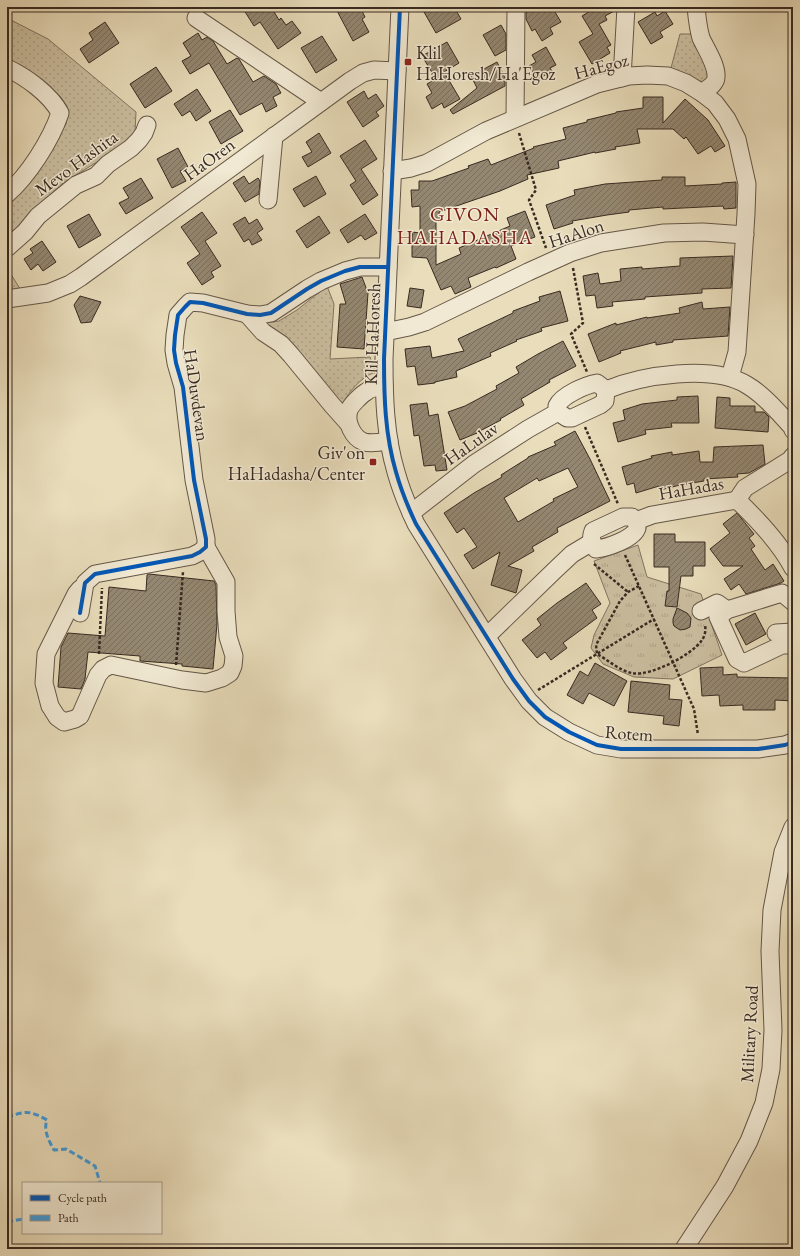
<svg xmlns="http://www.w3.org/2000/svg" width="800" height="1256" font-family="'EB Garamond',serif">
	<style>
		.grass { fill: url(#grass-dots); stroke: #827461 }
		.park { fill: url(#park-tufts); stroke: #827461 }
		.building { fill: url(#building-hatch); stroke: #382a21; fill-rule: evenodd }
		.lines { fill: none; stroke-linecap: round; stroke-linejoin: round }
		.minor-casing { stroke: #645748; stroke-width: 19 }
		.path { stroke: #382a21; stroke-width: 2.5; stroke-dasharray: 3 2; stroke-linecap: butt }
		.minor { stroke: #f1e9d3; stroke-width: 17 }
		.quiet { stroke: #3e9ce0; stroke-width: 3; stroke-dasharray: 6 3; stroke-linecap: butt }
		.cycleway-casing { stroke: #f1e9d3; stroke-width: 6 }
		.cycleway { stroke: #0057b8; stroke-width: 4 }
		.poi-dot { fill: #8f2418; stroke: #f1e9d3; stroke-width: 1.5 }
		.labels { text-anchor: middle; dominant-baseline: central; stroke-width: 3; stroke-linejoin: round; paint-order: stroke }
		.poi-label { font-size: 18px; fill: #382a21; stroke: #f1e9d3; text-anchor: start }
		.street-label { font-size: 18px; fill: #382a21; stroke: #f1e9d3 }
		.quarter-label { font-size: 20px; letter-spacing: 1px; fill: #7a1f14; stroke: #f1e9d3 }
	</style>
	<defs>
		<pattern id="grass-dots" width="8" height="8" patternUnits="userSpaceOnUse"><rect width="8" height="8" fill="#cbbfa1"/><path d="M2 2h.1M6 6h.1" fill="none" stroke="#afa48a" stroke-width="1.8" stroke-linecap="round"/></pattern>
		<pattern id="park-tufts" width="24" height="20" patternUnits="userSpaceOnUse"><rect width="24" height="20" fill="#cbbfa1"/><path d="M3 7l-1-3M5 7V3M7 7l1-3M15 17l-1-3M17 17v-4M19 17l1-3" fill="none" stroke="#afa48a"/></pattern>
		<pattern id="building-hatch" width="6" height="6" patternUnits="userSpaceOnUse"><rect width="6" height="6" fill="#948771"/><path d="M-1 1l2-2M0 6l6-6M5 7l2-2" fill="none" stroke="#7a6f5c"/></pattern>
	</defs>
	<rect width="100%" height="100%" fill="#e9ddbb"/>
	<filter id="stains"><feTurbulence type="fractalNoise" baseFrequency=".005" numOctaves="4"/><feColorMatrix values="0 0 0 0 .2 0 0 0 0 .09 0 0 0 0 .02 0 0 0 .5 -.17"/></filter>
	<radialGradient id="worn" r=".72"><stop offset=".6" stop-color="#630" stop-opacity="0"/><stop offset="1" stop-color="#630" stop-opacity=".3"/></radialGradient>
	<g class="grass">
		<path d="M 7,18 L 48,39 L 136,112 L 135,133 L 126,144 L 63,183 L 33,211 L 8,255 L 7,267 L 7,201 L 35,173 L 66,124 L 67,106 L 60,96 L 7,63 Z"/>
		<path d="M 680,34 L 693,34 L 710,79 L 702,82 L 671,68 Z"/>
		<path d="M 7,268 L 22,292 L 7,291 Z"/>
		<path d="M 327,286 L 334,304 L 330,359 L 370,357 L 375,372 C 360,378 350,391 342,404 L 265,323 L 279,321 L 297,310 Z"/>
	</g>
	<path class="park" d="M 638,545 L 647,577 L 701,594 L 722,655 L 673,679 L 634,677 L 603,664 L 591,648 L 594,635 L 610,603 L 594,561 Z"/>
	<g class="building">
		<path d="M 242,7 L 271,7 L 279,20 L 281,18 L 286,25 L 292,21 L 301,33 L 278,49 L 260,22 L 254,26 Z"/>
		<path d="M 335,7 L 360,7 L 365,17 L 362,19 L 369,32 L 353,41 Z"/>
		<path d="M 432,7 L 454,7 L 461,19 L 436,33 L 424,12 Z"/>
		<path d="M 526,7 L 541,7 L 544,12 L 552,7 L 561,22 L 550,28 L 553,34 L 542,41 L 535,29 L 532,31 L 526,19 Z"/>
		<path d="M 590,7 L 616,7 L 616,10 L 605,16 L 607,20 L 599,24 L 611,45 L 607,47 L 610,53 L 592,64 L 579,42 L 593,34 L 582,16 L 592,10 Z"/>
		<path d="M 665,11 L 673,24 L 660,32 L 663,37 L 651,44 L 638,22 L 655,12 L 657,16 Z"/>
		<path d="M 105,22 L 119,43 L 89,63 L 80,49 L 93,40 L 89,33 Z"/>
		<path d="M 501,25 L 506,34 L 506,50 L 495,56 L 483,35 Z"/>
		<path d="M 198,33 L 202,40 L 207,37 L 213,41 L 227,64 L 237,58 L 239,59 L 253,82 L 264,76 L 276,84 L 281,93 L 273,97 L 277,106 L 266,112 L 262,103 L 240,115 L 209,63 L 190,74 L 182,61 L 191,56 L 183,43 Z"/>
		<path d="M 322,36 L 337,60 L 316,73 L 301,48 Z"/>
		<path d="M 447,42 L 459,63 L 444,72 L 460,99 L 444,108 L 442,103 L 432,109 L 426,97 L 432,93 L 427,84 L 436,79 L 422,56 Z"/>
		<path d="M 546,47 L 556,65 L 550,68 L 552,71 L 538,79 L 529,66 L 536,62 L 532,55 Z"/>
		<path d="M 497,62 L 505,78 L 505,86 L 453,114 L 450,110 L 477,88 L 471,76 Z"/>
		<path d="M 156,67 L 172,91 L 145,108 L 130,84 Z"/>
		<path d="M 197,89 L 211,111 L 196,121 L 190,111 L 182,116 L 174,104 Z"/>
		<path d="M 364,91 L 368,99 L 376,94 L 384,106 L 376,112 L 379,116 L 363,127 L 347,102 Z"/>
		<path d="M 643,97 L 663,97 L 663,123 L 685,99 L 708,120 L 725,146 L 715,152 L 711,146 L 698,154 L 686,137 L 684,139 L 673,129 L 637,129 L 640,143 L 615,147 L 616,149 L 595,153 L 595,152 L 558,161 L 559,168 L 527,175 L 528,179 L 500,191 L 439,212 L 440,221 L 436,221 L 436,265 L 461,254 L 459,248 L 510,226 L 507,218 L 525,211 L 535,237 L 511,246 L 516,259 L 496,268 L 495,267 L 468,278 L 471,287 L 455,294 L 451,286 L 441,290 L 427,258 L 412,257 L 412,232 L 420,233 L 420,206 L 412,207 L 411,190 L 419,190 L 419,181 L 432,181 L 469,168 L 468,166 L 488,159 L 491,165 L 534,148 L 533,147 L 566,139 L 563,128 L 587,122 L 587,120 L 616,113 L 616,112 L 643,108 Z"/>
		<path d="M 230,110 L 243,131 L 221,144 L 209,122 Z"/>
		<path d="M 319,133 L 331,153 L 308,167 L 302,157 L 312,152 L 306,142 Z"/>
		<path d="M 365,140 L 377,159 L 361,169 L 378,195 L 363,205 L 350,185 L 356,181 L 340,156 Z"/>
		<path d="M 178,148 L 188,167 L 180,171 L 186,181 L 172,188 L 157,159 Z"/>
		<path d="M 244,176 L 249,184 L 258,178 L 260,181 L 259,194 L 245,202 L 233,183 Z"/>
		<path d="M 316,176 L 326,194 L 304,207 L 293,189 Z"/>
		<path d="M 662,177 L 685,177 L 685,186 L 722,184 L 722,183 L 736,182 L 736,208 L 724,209 L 723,206 L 663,209 L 663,207 L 629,210 L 629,212 L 607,215 L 572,221 L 573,223 L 554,229 L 546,205 L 575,195 L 574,190 L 605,184 L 662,180 Z"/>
		<path d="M 141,178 L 153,198 L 126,214 L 119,203 L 129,198 L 123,188 Z"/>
		<path d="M 202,212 L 217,233 L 205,241 L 221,266 L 211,272 L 214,277 L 202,285 L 187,263 L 200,254 L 181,227 Z"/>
		<path d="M 89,214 L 101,235 L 79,248 L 67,226 Z"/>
		<path d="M 365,214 L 377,233 L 365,240 L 361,235 L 348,243 L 340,230 Z"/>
		<path d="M 319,216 L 330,233 L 307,248 L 296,231 Z"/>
		<path d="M 245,217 L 249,224 L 257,219 L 263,229 L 257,233 L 262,240 L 252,245 L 249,239 L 244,242 L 233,224 Z"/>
		<path d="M 42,241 L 56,262 L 43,271 L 38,264 L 31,270 L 24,259 L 33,253 L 30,249 Z"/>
		<path d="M 733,256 L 731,288 L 702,289 L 702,293 L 645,297 L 645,299 L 612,302 L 613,306 L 597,308 L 595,295 L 586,296 L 583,276 L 598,273 L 600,284 L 621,281 L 620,269 L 642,267 L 642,269 L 680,266 L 680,258 Z"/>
		<path d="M 362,277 L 368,293 L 364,349 L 337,347 L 340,304 L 346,304 L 340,284 Z"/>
		<path d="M 410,288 L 424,290 L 421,308 L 407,306 Z"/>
		<path d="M 560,291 L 568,321 L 541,328 L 542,331 L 516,340 L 517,341 L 490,353 L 491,356 L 456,371 L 457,377 L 435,382 L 435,383 L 418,385 L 415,366 L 407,367 L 405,349 L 430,346 L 432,358 L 464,351 L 458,339 L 513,313 L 513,311 L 540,301 L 539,297 Z"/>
		<path d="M 80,296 L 101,302 L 91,322 L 81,323 L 74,305 Z"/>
		<path d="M 702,302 L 703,309 L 730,307 L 728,336 L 673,340 L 673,342 L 656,345 L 656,342 L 620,351 L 621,353 L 599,362 L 588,334 L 616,323 L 616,325 L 647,317 L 647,318 L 680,313 L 679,308 Z"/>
		<path d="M 563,341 L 576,366 L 549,380 L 550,382 L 521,399 L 524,405 L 500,419 L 501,420 L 476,433 L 477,433 L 460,440 L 448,412 L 465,406 L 497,389 L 496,386 L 519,373 L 516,367 L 538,354 Z"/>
		<path d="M 698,396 L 699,423 L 671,423 L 672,427 L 645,430 L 646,434 L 618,442 L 613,423 L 625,420 L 623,410 L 642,404 L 677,400 L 677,397 Z"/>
		<path d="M 717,397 L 730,398 L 730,406 L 755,406 L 755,412 L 764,412 L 769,417 L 768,432 L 715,428 Z"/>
		<path d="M 427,403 L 429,416 L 438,414 L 447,470 L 436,471 L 435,465 L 424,466 L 419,435 L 414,436 L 410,405 Z"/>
		<path d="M 575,431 L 590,459 L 610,501 L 557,528 L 558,532 L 532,547 L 534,551 L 508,566 L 522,570 L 516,593 L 491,585 L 500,552 L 473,569 L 464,555 L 477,547 L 464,528 L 457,533 L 444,513 L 474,493 L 502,477 L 501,475 L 528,458 L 528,457 L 556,445 L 554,442 ZM 568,468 L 578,487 L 553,499 L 554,501 L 518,522 L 504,498 L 537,478 L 539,481 Z"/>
		<path d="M 763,445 L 765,464 L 749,473 L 737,474 L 738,477 L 704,479 L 704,481 L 680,485 L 660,490 L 659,486 L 636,493 L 634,483 L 627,485 L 622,467 L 652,458 L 651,456 L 672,452 L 672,455 L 699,451 L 700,462 L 713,462 L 714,447 Z"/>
		<path d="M 737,513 L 754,534 L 749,538 L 755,546 L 751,549 L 765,570 L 773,564 L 784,581 L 781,583 L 746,594 L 739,584 L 731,590 L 724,579 L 743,566 L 723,566 L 710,549 L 730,533 L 723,524 Z"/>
		<path d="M 654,534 L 675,534 L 675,542 L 705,542 L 705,566 L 693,566 L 693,576 L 681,576 L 677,607 L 665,606 L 667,591 L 669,591 L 669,567 L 654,567 Z"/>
		<path d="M 149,574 L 214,581 L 216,585 L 217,624 L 213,669 L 182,666 L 182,664 L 140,661 L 140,656 L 88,652 L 85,679 L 81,689 L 58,687 L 61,647 L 68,633 L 105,636 L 109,587 L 146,591 L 147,575 Z"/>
		<path d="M 586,583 L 601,604 L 592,610 L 597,618 L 563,643 L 567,648 L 551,660 L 545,652 L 537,658 L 522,640 L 541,625 L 537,619 L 557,603 Z"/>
		<path d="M 677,608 L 687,613 L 691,618 L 690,627 L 686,629 L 680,630 L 674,626 L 673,623 L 673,619 Z"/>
		<path d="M 755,613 L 766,634 L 746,645 L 735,624 Z"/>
		<path d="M 595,663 L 627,681 L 614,706 L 589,693 L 583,704 L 567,695 L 580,671 L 588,676 Z"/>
		<path d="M 723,667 L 723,675 L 737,674 L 737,677 L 793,678 L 793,701 L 775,700 L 775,710 L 743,710 L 743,705 L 720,706 L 719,695 L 702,696 L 700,668 Z"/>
		<path d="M 631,681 L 670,685 L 669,699 L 682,700 L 679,726 L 663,724 L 664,716 L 628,712 Z"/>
	</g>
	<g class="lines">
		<defs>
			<g id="minor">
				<path d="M 400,7 L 384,359 C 384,397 385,435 396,472 C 401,490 408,507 416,524 L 513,679 L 529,701 L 545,717 L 569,732 L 597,745 L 621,749 L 758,749 L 785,745 L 793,742"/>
				<path d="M 696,7 C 697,17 698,28 701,38 C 706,49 717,65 716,77 C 716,84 707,89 702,93"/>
				<path d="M 196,18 L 321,102"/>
				<path d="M 7,68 C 26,77 50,94 60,113 C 51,140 28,176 7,194"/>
				<path d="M 622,78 L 626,7"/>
				<path d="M 515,118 L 516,7"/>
				<path d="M 392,171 L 411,168 L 427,163 L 486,131 L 597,84 L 629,76 L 647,75 L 668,76 L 686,83 L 702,93 L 715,103 L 727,119 L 737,139 L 747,184 L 746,214 L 737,352 L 730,377"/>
				<path d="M 268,200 L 274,136"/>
				<path d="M 7,248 L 25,232 L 38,216 L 76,185 L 96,176 L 108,164 L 131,148 L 139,140 L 144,133 L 147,125"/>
				<path d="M 7,299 L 48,293 L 70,284 L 81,277 L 350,81 L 363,73 L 374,70 L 397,71"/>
				<path d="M 247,314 L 263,332 L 281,344 L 291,355 L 332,405 L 348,423"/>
				<path d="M 385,332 L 409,327 L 425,322 L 528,272 L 570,253 L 601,243 L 664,233 L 703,232 L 745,235"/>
				<path d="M 597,383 L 606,390 L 605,401 L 600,405 L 572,418 L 567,418 L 558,412 L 557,406 C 562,395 586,385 597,383 Z"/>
				<path d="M 384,386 C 378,387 370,388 366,392 C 361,395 351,405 349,410 C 345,422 353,438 364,442 C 372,444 382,442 389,441"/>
				<path d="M 606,390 C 642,375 712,364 747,385 C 764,395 778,412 792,427 L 793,430"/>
				<path d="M 737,500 L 745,488 L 790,460 L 793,456"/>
				<path d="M 411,513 L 474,464 L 528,429 L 558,412"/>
				<path d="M 623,517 L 632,517 C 635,520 638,524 637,528 C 634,539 606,548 596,549 C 592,542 590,539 593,531 Z"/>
				<path d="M 636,521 L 652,515 L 737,500 C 757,519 780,543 793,568"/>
				<path d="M 80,589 L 76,594 L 46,654 L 44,683 L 50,706 L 57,717 L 64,722 L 75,719 L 80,716 L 98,675 L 103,669 L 111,665 L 182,680 L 206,683 L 222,678 L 230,673 L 233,666 L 234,656 L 228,637 L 226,611 L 226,582 L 206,547"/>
				<path d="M 793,602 L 782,593 L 727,610 L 718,617 L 737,659 L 744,663 L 782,645 L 793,645"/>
				<path d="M 701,611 L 717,603 L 727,610"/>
				<path d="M 80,613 L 85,583 L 95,574 L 192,556 L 200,552 L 206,547 L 206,539 L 194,480 L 183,387 L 176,363 L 174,350 L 175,335 L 178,315 L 185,307 L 190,302 L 203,303 L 247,314 L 260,315 L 271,313 L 307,289 L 321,281 L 345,271 L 360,267 L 388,267"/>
				<path d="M 776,633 L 793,632"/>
				<path d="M 487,636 L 554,571 L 572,554 L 592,542"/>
				<path d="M 684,1249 L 725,1186 L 749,1141 L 764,1103 L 771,1069 L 773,1030 L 770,951 L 772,910 L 783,852 L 793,827"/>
			</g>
		</defs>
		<use href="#minor" class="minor-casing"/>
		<g class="path">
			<path d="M 519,133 L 536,190 L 529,200 L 546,248"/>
			<path d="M 573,268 L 583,323 L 571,334 L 587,372"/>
			<path d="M 585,427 L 618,504"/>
			<path d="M 625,555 L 694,709 L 698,735"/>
			<path d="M 594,564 L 628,592"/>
			<path d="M 639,586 L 628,592 L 620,601 L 596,645 L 597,654 C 608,660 620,671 632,673 C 650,677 692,655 702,640 C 705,636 706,630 705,625"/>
			<path d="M 99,654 L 102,588"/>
			<path d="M 176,665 L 183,572"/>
			<path d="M 538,690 L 654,619"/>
		</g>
		<use href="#minor" class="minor"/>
		<g class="quiet">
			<path d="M 7,1117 C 26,1111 29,1110 47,1120 C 43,1130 49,1141 54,1150 L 66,1149 L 95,1166 L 100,1183"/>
			<path d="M 7,1222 L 23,1219"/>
		</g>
		<defs>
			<g id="cycleway">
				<path d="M 400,7 L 384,359 C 384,397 385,435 396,472 C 401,490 408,507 416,524 L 513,679 L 529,701 L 545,717 L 569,732 L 597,745 L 621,749 L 758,749 L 785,745 L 793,742"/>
				<path d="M 80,613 L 85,583 L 95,574 L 192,556 L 200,552 L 206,547 L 206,539 L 194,480 L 183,387 L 176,363 L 174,350 L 175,335 L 178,315 L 185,307 L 190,302 L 203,303 L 247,314 L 260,315 L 271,313 L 307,289 L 321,281 L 345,271 L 360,267 L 388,267"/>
			</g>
		</defs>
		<use href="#cycleway" class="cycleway-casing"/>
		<use href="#cycleway" class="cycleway"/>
	</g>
	<g class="poi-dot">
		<rect x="404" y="58" width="8" height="8" rx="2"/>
		<rect x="369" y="458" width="8" height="8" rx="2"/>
	</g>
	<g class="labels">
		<g class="poi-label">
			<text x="416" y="52">Klil<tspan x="416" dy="21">HaHoresh/Ha'Egoz</tspan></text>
			<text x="365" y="452" text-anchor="end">Giv'on<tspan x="365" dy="21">HaHadasha/Center</tspan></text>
		</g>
		<g class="street-label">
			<text transform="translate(601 66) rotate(-15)">HaEgoz</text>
			<text transform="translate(209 159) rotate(-36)">HaOren</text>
			<text transform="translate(76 163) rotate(-36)">Mevo Hashita</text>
			<text transform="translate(576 233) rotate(-18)">HaAlon</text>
			<text transform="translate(372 334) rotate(-88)">Klil HaHoresh</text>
			<text transform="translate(197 395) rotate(82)">HaDuvdevan</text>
			<text transform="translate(471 443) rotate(-35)">HaLulav</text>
			<text transform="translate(691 488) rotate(-10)">HaHadas</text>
			<text transform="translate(629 733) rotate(4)">Rotem</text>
			<text transform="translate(749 1034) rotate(-87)">Military Road</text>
		</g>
		<g class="quarter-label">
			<text x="465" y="214">GIVON<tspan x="465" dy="23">HAHADASHA</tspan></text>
		</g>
	</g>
	<rect width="800" height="1256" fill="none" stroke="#e9ddbb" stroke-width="24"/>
	<rect x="8" y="8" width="784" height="1240" fill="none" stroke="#382a21" stroke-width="2"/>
	<rect x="12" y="12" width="776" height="1232" fill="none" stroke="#382a21"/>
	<rect x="22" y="1182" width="140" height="52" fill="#f1e9d3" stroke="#a79d8c"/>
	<rect x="30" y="1195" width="20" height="6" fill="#0057b8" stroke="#a79d8c"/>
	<text x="58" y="1202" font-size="12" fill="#382a21">Cycle path</text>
	<rect x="30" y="1215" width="20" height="6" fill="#3e9ce0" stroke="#a79d8c"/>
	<text x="58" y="1222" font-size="12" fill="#382a21">Path</text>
	<rect width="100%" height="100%" filter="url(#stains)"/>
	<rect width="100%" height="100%" fill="url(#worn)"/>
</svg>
